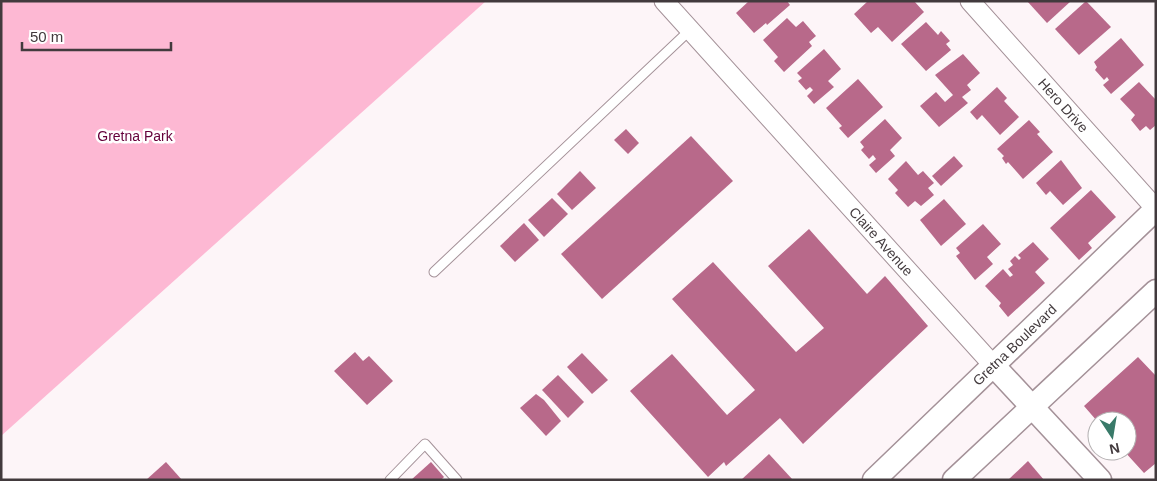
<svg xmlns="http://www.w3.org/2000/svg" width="1157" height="481" font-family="Helvetica,sans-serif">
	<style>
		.green { fill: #fdb8d3 }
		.building { fill: #b8698a }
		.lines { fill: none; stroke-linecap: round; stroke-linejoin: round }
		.service-casing { stroke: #a49198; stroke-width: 11 }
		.minor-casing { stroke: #a49198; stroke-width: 21 }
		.tertiary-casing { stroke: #a49198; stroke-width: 25 }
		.service { stroke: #fff; stroke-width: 9 }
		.minor { stroke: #fff; stroke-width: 19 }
		.tertiary { stroke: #fff; stroke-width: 22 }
		.labels { text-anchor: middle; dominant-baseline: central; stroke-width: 5; stroke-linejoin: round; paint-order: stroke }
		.street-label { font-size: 14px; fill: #423a3d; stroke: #fff }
		.park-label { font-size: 14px; fill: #64003a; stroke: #fff }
	</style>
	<rect width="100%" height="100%" fill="#fdf5f8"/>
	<path class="green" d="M 1,1 L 486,1 L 1,436 Z"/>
	<g class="building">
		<path d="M 749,1 L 787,1 L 790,5 L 767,25 L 766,23 L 754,33 L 736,13 Z"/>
		<path d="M 868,1 L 914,1 L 924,12 L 892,42 L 878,27 L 871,33 L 854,14 Z"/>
		<path d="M 1027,1 L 1071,1 L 1047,23 Z"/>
		<path d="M 1086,1 L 1111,27 L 1079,55 L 1055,29 Z"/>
		<path d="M 787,18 L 796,27 L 803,21 L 816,36 L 809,42 L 812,46 L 784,72 L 774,61 L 778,57 L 763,40 Z"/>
		<path d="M 926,22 L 938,35 L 941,31 L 950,41 L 946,44 L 951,50 L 926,71 L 901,44 Z"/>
		<path d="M 1121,38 L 1144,65 L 1111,94 L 1103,85 L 1109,80 L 1107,77 L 1104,80 L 1095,70 L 1097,67 L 1094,62 Z"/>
		<path d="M 824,49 L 841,69 L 828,81 L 834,87 L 814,104 L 807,96 L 813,90 L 810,87 L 806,90 L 798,81 L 802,78 L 797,73 Z"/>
		<path d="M 963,54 L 980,73 L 967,85 L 971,90 L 962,97 L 968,103 L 939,127 L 920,106 L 936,92 L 945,102 L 953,95 L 935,75 Z"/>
		<path d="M 858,79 L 883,107 L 848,138 L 839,128 L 842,126 L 826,108 Z"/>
		<path d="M 1139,82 L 1156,100 L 1156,125 L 1150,130 L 1146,126 L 1140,131 L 1131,120 L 1135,115 L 1120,99 Z"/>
		<path d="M 997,87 L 1007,98 L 1004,101 L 1019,117 L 1000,135 L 982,115 L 977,120 L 970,112 Z"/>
		<path d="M 885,119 L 902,138 L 890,150 L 895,156 L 876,173 L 869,165 L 876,159 L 873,155 L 869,159 L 861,150 L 864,147 L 860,142 Z"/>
		<path d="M 1029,120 L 1040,132 L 1037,134 L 1053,152 L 1023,179 L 1008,162 L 1006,164 L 1002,158 L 1004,156 L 997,149 Z"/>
		<path d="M 626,129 L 639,143 L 628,154 L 614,140 Z"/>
		<path d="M 691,136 L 733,181 L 602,299 L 561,254 Z"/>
		<path d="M 954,156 L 963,166 L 941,186 L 932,176 Z"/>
		<path d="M 1061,160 L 1082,188 L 1063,205 L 1050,191 L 1046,195 L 1036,183 Z"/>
		<path d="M 906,161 L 918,175 L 923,171 L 934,183 L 928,188 L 934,195 L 921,206 L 915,201 L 908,207 L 895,193 L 898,190 L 888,179 Z"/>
		<path d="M 580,171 L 596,188 L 572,210 L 557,194 Z"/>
		<path d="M 1091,190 L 1116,217 L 1088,243 L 1092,248 L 1079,260 L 1050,228 Z"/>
		<path d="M 552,198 L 568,214 L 544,237 L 528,220 Z"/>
		<path d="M 944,199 L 966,224 L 941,246 L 920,220 Z"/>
		<path d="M 524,223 L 539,240 L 515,262 L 500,246 Z"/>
		<path d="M 983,224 L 1001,244 L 987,257 L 993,264 L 975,280 L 956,256 L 960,253 L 956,248 Z"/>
		<path d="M 809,229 L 867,294 L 885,276 L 928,326 L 803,444 L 780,418 L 726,466 L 724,462 L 708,477 L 630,391 L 672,354 L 727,415 L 755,390 L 672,299 L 713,262 L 796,352 L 824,328 L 768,266 Z"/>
		<path d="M 1033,242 L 1049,259 L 1035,272 L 1045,283 L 1008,317 L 999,306 L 1001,303 L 985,286 L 1003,269 L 1010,277 L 1013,275 L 1008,269 L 1013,265 L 1010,261 L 1015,256 L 1019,260 L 1021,258 L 1018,255 Z"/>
		<path d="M 355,352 L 363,361 L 369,356 L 393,381 L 367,405 L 334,371 Z"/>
		<path d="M 582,353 L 608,380 L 592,394 L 567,367 Z"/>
		<path d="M 1138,357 L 1156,376 L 1156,463 L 1144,473 L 1124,451 L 1127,451 L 1127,421 L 1097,421 L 1084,406 Z"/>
		<path d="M 558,375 L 584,402 L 568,418 L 542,390 Z"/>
		<path d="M 536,394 L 544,400 L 561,421 L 546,436 L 520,408 Z"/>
		<path d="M 769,454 L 793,480 L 741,480 Z"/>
		<path d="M 1028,461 L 1044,480 L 1008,480 Z"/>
		<path d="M 166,462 L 182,480 L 146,480 Z"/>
		<path d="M 431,462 L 444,477 L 441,480 L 411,480 Z"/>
	</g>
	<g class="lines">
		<defs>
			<g id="service">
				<path d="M 434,272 L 690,30"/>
				<path d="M 390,480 L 425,444 L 457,480"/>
			</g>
			<g id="minor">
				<path id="s1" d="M 664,1 L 993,365"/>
				<path id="s2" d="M 970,1 L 1156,209"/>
			</g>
			<g id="tertiary">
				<path d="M 993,365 L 1100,480"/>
				<path id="s3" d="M 874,480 L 1156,209"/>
				<path d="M 954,480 L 1156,291"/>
			</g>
		</defs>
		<use href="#service" class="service-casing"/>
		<use href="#minor" class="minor-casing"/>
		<use href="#tertiary" class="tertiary-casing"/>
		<use href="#service" class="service"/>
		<use href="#minor" class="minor"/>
		<use href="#tertiary" class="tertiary"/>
	</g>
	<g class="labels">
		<g class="street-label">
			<text stroke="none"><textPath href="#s2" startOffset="140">Hero Drive</textPath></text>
			<text stroke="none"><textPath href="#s1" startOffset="324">Claire Avenue</textPath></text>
			<text stroke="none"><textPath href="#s3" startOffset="195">Gretna Boulevard</textPath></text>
		</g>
		<g class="park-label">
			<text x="135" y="136">Gretna Park</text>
		</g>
	</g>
	<rect width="1157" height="481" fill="none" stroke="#423a3d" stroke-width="5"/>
	<g transform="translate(1112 436) rotate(168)"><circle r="24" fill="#ffffff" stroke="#b3b0b1"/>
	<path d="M0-4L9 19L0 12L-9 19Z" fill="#397a69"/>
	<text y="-8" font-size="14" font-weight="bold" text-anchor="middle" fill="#423a3d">N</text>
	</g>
	<path d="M22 42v8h149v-8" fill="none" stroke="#423a3d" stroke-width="2.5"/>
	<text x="30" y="42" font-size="15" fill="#423a3d" stroke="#ffffff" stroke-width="4" paint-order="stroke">50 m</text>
</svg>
